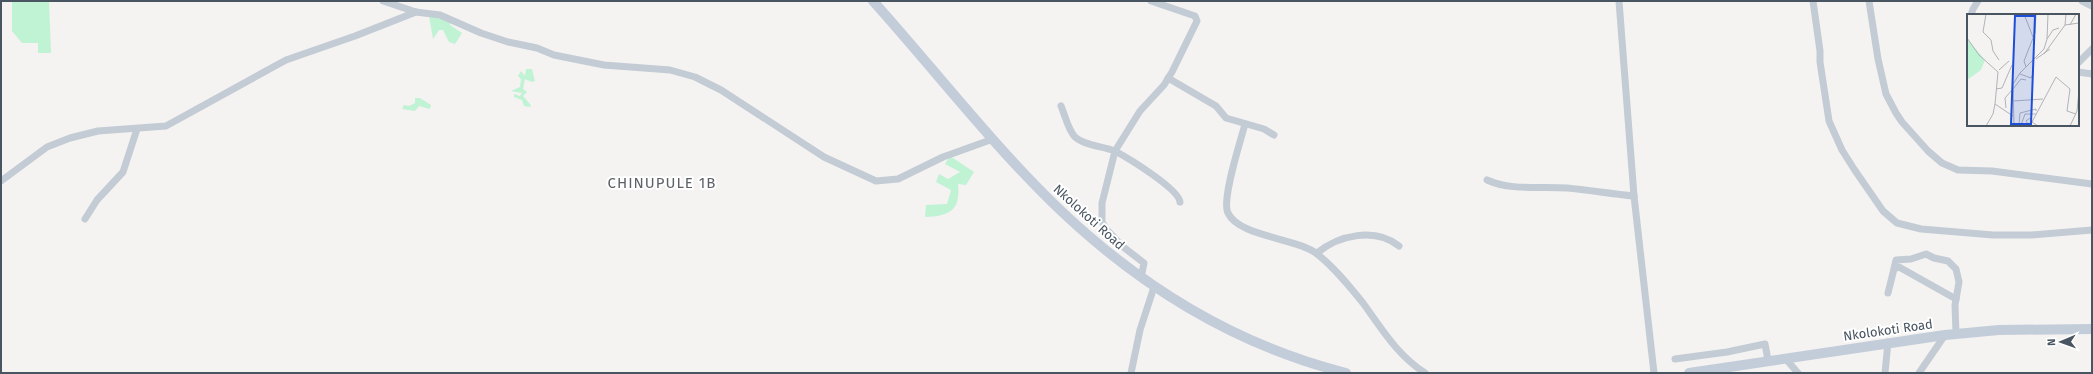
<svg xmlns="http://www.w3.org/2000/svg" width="2093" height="374" font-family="'Fira Sans',sans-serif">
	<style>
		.green { fill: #c0f2d4 }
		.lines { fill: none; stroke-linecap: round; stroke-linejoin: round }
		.minor { stroke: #c3ccd4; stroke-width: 7 }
		.secondary { stroke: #c3cdd9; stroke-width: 10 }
		.labels { text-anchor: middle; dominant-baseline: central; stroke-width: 4; stroke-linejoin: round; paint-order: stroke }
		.street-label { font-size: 13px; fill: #495561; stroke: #fff }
		.quarter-label { font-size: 15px; letter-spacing: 1px; fill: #5e6268; stroke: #fff }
		.inset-road { fill: none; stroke: #b0b3b8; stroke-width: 1 }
		.view { fill: #1d4ed8; fill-opacity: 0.15; stroke: #1d4ed8; stroke-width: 2 }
		.inset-edge { fill: none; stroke: #495561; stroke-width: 2 }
	</style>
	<rect width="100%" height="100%" fill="#f5f2f2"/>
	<g class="green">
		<path d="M 12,1 L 49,1 L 51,53 L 38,53 L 38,43 L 22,43 L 12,31 Z"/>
		<path d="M 429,16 L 451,20 L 450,25 L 462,33 L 455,44 L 449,42 L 443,30 L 439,30 L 433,39 Z"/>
		<path d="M 526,69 L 532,69 L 535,81 L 532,82 L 525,79 L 523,89 L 527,92 L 523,96 L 530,104 L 531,107 L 524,106 L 522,100 L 514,97 L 514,94 L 520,96 L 522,93 L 511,91 L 520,87 L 521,79 L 518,76 L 521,71 L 525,76 Z"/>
		<path d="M 415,98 L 420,98 L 431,105 L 430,109 L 419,106 L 415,111 L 402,109 L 404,105 L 409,106 L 415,103 Z"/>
		<path d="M 950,156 L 974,172 L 966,185 L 958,184 C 961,211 949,216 925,217 L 926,205 L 947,204 L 951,190 L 936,182 L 939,174 L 948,179 L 960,172 L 945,164 Z"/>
	</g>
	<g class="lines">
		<g class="minor">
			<path d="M 383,1 L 416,12 L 440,15 L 481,33 L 508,42 L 537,48 L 554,55 L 604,65 L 670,70 L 695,77 L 721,90 L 824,157 L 876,181 L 898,179 L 943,157 L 993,139"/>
			<path d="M 1619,1 L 1634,196 L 1654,373"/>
			<path d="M 1813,1 L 1820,51 L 1820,62 L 1829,121 L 1842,150 L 1854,169 L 1883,211 L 1897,223 L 1921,229 L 1993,235 L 2031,235 L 2092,230"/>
			<path d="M 1869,1 L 1878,59 L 1886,94 L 1896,113 L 1902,122 L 1928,151 L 1942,163 L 1958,170 L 1992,171 L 2092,184"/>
			<path d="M 2082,1 L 2092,6"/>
			<path d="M 1971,15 L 1973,9 L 1978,1"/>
			<path d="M 2078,63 L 2092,49"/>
			<path d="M 2078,72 L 2092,74"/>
			<path d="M 1168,78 L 1216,106 L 1226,118 L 1264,129 L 1274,135"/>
			<path d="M 1061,106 C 1065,115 1068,130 1075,137 C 1085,146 1103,146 1115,151 C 1128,158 1179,189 1180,202"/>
			<path d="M 1245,124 C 1241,140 1221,200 1228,213 C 1239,237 1298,238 1317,254 C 1334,267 1350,287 1363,303 C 1382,329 1397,355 1425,373"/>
			<path d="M 1487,180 C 1511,191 1541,186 1567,188 C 1589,190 1612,194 1634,196"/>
			<path d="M 1,181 L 47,147 L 70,138 L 98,131 L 166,126 L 286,60 L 355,36 L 416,12"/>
			<path d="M 85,219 L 97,200 L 123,172 L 137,129"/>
			<path d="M 1317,253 C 1339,235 1375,227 1399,246"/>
			<path d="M 1894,269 L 1896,260 L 1911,259 L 1926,254 L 1934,258 L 1948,261 L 1956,269 L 1959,282 L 1955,305 L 1956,334"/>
			<path d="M 1141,278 L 1144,263 L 1122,246 L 1107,230 L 1102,222 L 1102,203 L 1115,151 L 1140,111 L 1164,85 L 1172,72 L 1197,21 L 1195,16 L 1151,1"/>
			<path d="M 1888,293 L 1894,269 L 1899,267 L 1956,299"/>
			<path d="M 1785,358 L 1798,373"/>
			<path d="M 1675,359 L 1727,352 L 1765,344 L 1768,360"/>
			<path d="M 1131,373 L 1140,330 L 1154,287"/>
			<path d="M 1885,373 L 1888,342"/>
			<path d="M 1919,373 L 1945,335"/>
		</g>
		<g class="secondary">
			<path d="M 873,1 C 934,69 990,142 1056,206 C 1138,285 1235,345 1346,373"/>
			<path d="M 1689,373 L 1945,335 L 1999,330 L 2092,329"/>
		</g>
	</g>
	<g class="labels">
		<g class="street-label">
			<text transform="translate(1089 217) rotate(42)">Nkolokoti Road</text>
			<text transform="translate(1888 330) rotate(-8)">Nkolokoti Road</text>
		</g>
		<g class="quarter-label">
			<text x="662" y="183">CHINUPULE 1B</text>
		</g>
	</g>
	<g transform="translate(1967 14)">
		<rect width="112" height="112" fill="#f5f2f2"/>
		<path d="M 0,25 L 18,46 L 14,56 L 0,66 Z" fill="#c0f2d4"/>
		<path class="inset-road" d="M 19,0 L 16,18 L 24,26 L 26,37 L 32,46M 57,0 L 66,23M 98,11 L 112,9M 103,11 L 109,0M 0,24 L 12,41 L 31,58 L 28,90 L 46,102M 80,25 L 86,16 L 92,14M 77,40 L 98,11 L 99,0M 69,45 L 83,35M 59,53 L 57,47 L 68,19 L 69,0M 32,56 L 42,47M 53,60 L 64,64 L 66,60M 29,75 L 35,74 L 45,51M 46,75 L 54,65 L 59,66M 46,87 L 76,85M 39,94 L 38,84 L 45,76M 65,107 L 63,104 L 59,107 L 63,112 L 65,108M 47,110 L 59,112M 52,110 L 53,99 L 69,95 L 69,97M 54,111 L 58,100 L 69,100M 19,112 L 26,100 L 28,90M 47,112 L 46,70 L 53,59 L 77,35 L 80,25 L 81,0M 71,112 L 65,108 L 89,63 L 103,75 L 100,97 L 109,100M 103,112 L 110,97 L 112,77"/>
		<path class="view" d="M 48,2 L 68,2 L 64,110 L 44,110 Z"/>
		<rect width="112" height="112" class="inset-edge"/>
	</g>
	<rect width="2093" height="374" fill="none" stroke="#495561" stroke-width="4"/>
	<g transform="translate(2061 342) rotate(268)" stroke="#ffffff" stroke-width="3" paint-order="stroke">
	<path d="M0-3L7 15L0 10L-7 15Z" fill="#495561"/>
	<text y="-6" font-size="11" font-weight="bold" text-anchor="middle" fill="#495561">N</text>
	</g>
</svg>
